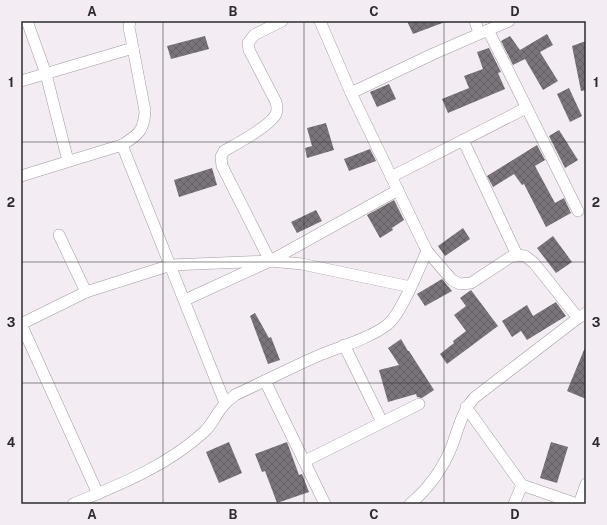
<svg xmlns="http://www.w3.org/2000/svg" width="607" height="525" font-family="'Public Sans',sans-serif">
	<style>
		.building { fill: url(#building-cross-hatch) }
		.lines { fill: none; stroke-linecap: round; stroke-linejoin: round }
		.street-casing { stroke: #a29ba2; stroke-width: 12 }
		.street { stroke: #fff; stroke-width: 11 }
		.grid { fill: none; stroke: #2d2b2d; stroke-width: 1; stroke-opacity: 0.55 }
		.neatline { fill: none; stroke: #2d2b2d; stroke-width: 1.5 }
		.grid-label { font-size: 13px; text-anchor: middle; font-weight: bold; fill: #2d2b2d }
	</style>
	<defs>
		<pattern id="building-cross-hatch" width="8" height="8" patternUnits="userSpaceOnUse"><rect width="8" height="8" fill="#79737a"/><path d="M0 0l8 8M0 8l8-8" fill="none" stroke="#645f64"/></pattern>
	</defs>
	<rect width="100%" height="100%" fill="#f3ecf3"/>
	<g class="building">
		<path d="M 407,21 L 445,21 L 445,22 L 413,34 Z"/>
		<path d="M 547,34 L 553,45 L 540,52 L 558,81 L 543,90 L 525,59 L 513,65 L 501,41 L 510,36 L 520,50 Z"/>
		<path d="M 205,36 L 209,49 L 171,59 L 167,46 Z"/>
		<path d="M 586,41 L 586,90 L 581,91 L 572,46 Z"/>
		<path d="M 489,48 L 501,72 L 498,73 L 505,89 L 448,113 L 442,99 L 469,88 L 464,76 L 483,69 L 477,52 Z"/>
		<path d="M 389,84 L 396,99 L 377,107 L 370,92 Z"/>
		<path d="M 569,88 L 582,116 L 570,122 L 557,94 Z"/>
		<path d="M 326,123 L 334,150 L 307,158 L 305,148 L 312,146 L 307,128 Z"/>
		<path d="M 559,130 L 578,160 L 565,168 L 549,136 Z"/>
		<path d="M 537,145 L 545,160 L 535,166 L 555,203 L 564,198 L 571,213 L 546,227 L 524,184 L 522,185 L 514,174 L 493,187 L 487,176 Z"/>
		<path d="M 370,149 L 376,161 L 349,171 L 344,159 Z"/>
		<path d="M 212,168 L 217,185 L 179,197 L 174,180 Z"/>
		<path d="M 394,200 L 404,220 L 392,228 L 393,230 L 380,238 L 367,215 Z"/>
		<path d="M 316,210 L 322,221 L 297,233 L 291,222 Z"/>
		<path d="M 463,228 L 470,239 L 445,256 L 438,246 Z"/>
		<path d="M 553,236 L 572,262 L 556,273 L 537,248 Z"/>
		<path d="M 442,279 L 452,291 L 425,306 L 417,294 Z"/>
		<path d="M 471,290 L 498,326 L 447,364 L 440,354 L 454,343 L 453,341 L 466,331 L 454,315 L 466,306 L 460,298 Z"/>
		<path d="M 556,302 L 566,316 L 527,340 L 521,331 L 512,337 L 502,321 L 527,305 L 533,316 Z"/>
		<path d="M 255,313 L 269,338 L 271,337 L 280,360 L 268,364 L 250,316 Z"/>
		<path d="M 401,339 L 408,351 L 409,351 L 434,390 L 422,398 L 417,397 L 416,394 L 388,402 L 379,370 L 399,365 L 388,348 Z"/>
		<path d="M 586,345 L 586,399 L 567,391 Z"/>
		<path d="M 229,442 L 242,473 L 219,483 L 206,452 Z"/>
		<path d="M 287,442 L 299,475 L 302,474 L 309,492 L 277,503 L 265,471 L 262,472 L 255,454 Z"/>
		<path d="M 551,442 L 568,447 L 557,483 L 540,478 Z"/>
	</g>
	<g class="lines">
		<defs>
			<g id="street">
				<path d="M 27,21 L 46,74 L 68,161"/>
				<path d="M 320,21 L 351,93 L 427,251 L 452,280 L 460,284 L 471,283 L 509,258 L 517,255 L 525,256 L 534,263 L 578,318"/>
				<path d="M 475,21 L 479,33"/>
				<path d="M 488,30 L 578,211"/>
				<path d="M 21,81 L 133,48"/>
				<path d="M 351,93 L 433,54 L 509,21"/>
				<path d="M 463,140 L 517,255"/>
				<path d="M 122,145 L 225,403"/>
				<path d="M 21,176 L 122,145 C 138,135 144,131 145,111 L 129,27 L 130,21"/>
				<path d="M 391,177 L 526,108"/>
				<path d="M 59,235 L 86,292"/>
				<path d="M 270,261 L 222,166 L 221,157 L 224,151 C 235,145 271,125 276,114 C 278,110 277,106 276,102 L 249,50 L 248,43 L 254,35 L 282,21"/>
				<path d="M 185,300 L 270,261 L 398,190"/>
				<path d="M 21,324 L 86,292 L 171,265 L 270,261 L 302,264 L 411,287"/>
				<path d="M 21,324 L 98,494"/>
				<path d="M 344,345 L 382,422"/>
				<path d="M 265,381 L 325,504"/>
				<path d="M 466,407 L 522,485 L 577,504"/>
				<path d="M 305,461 L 419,404"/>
				<path d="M 73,504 C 119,485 167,466 204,432 C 213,424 217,411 226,403 C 228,400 232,398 235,395 C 263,382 292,367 320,355 C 340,347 370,338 387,325 C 401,315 419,268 427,251"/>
				<path d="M 410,504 C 428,489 443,468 452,446 C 458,429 462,412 474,398 L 578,318 L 586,313"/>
				<path d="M 514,504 L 522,485"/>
				<path d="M 579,504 L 586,484"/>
			</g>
		</defs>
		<use href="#street" class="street-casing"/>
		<use href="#street" class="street"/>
	</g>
	<path class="grid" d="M 163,21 L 163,504M 304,21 L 304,504M 444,21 L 444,504M 21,142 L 586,142M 21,262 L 586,262M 21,383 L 586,383"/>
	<rect width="607" height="525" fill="none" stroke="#f3ecf3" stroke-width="44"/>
	<rect x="22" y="22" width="563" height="481" class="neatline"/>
	<g class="grid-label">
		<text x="92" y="16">A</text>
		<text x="233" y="16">B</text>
		<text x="374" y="16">C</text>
		<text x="515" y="16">D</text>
		<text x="11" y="87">1</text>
		<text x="596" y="87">1</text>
		<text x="11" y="207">2</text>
		<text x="596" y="207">2</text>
		<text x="11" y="327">3</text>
		<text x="596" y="327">3</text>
		<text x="11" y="447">4</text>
		<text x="596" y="447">4</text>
		<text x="92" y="519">A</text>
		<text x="233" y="519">B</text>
		<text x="374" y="519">C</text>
		<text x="515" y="519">D</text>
	</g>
</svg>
